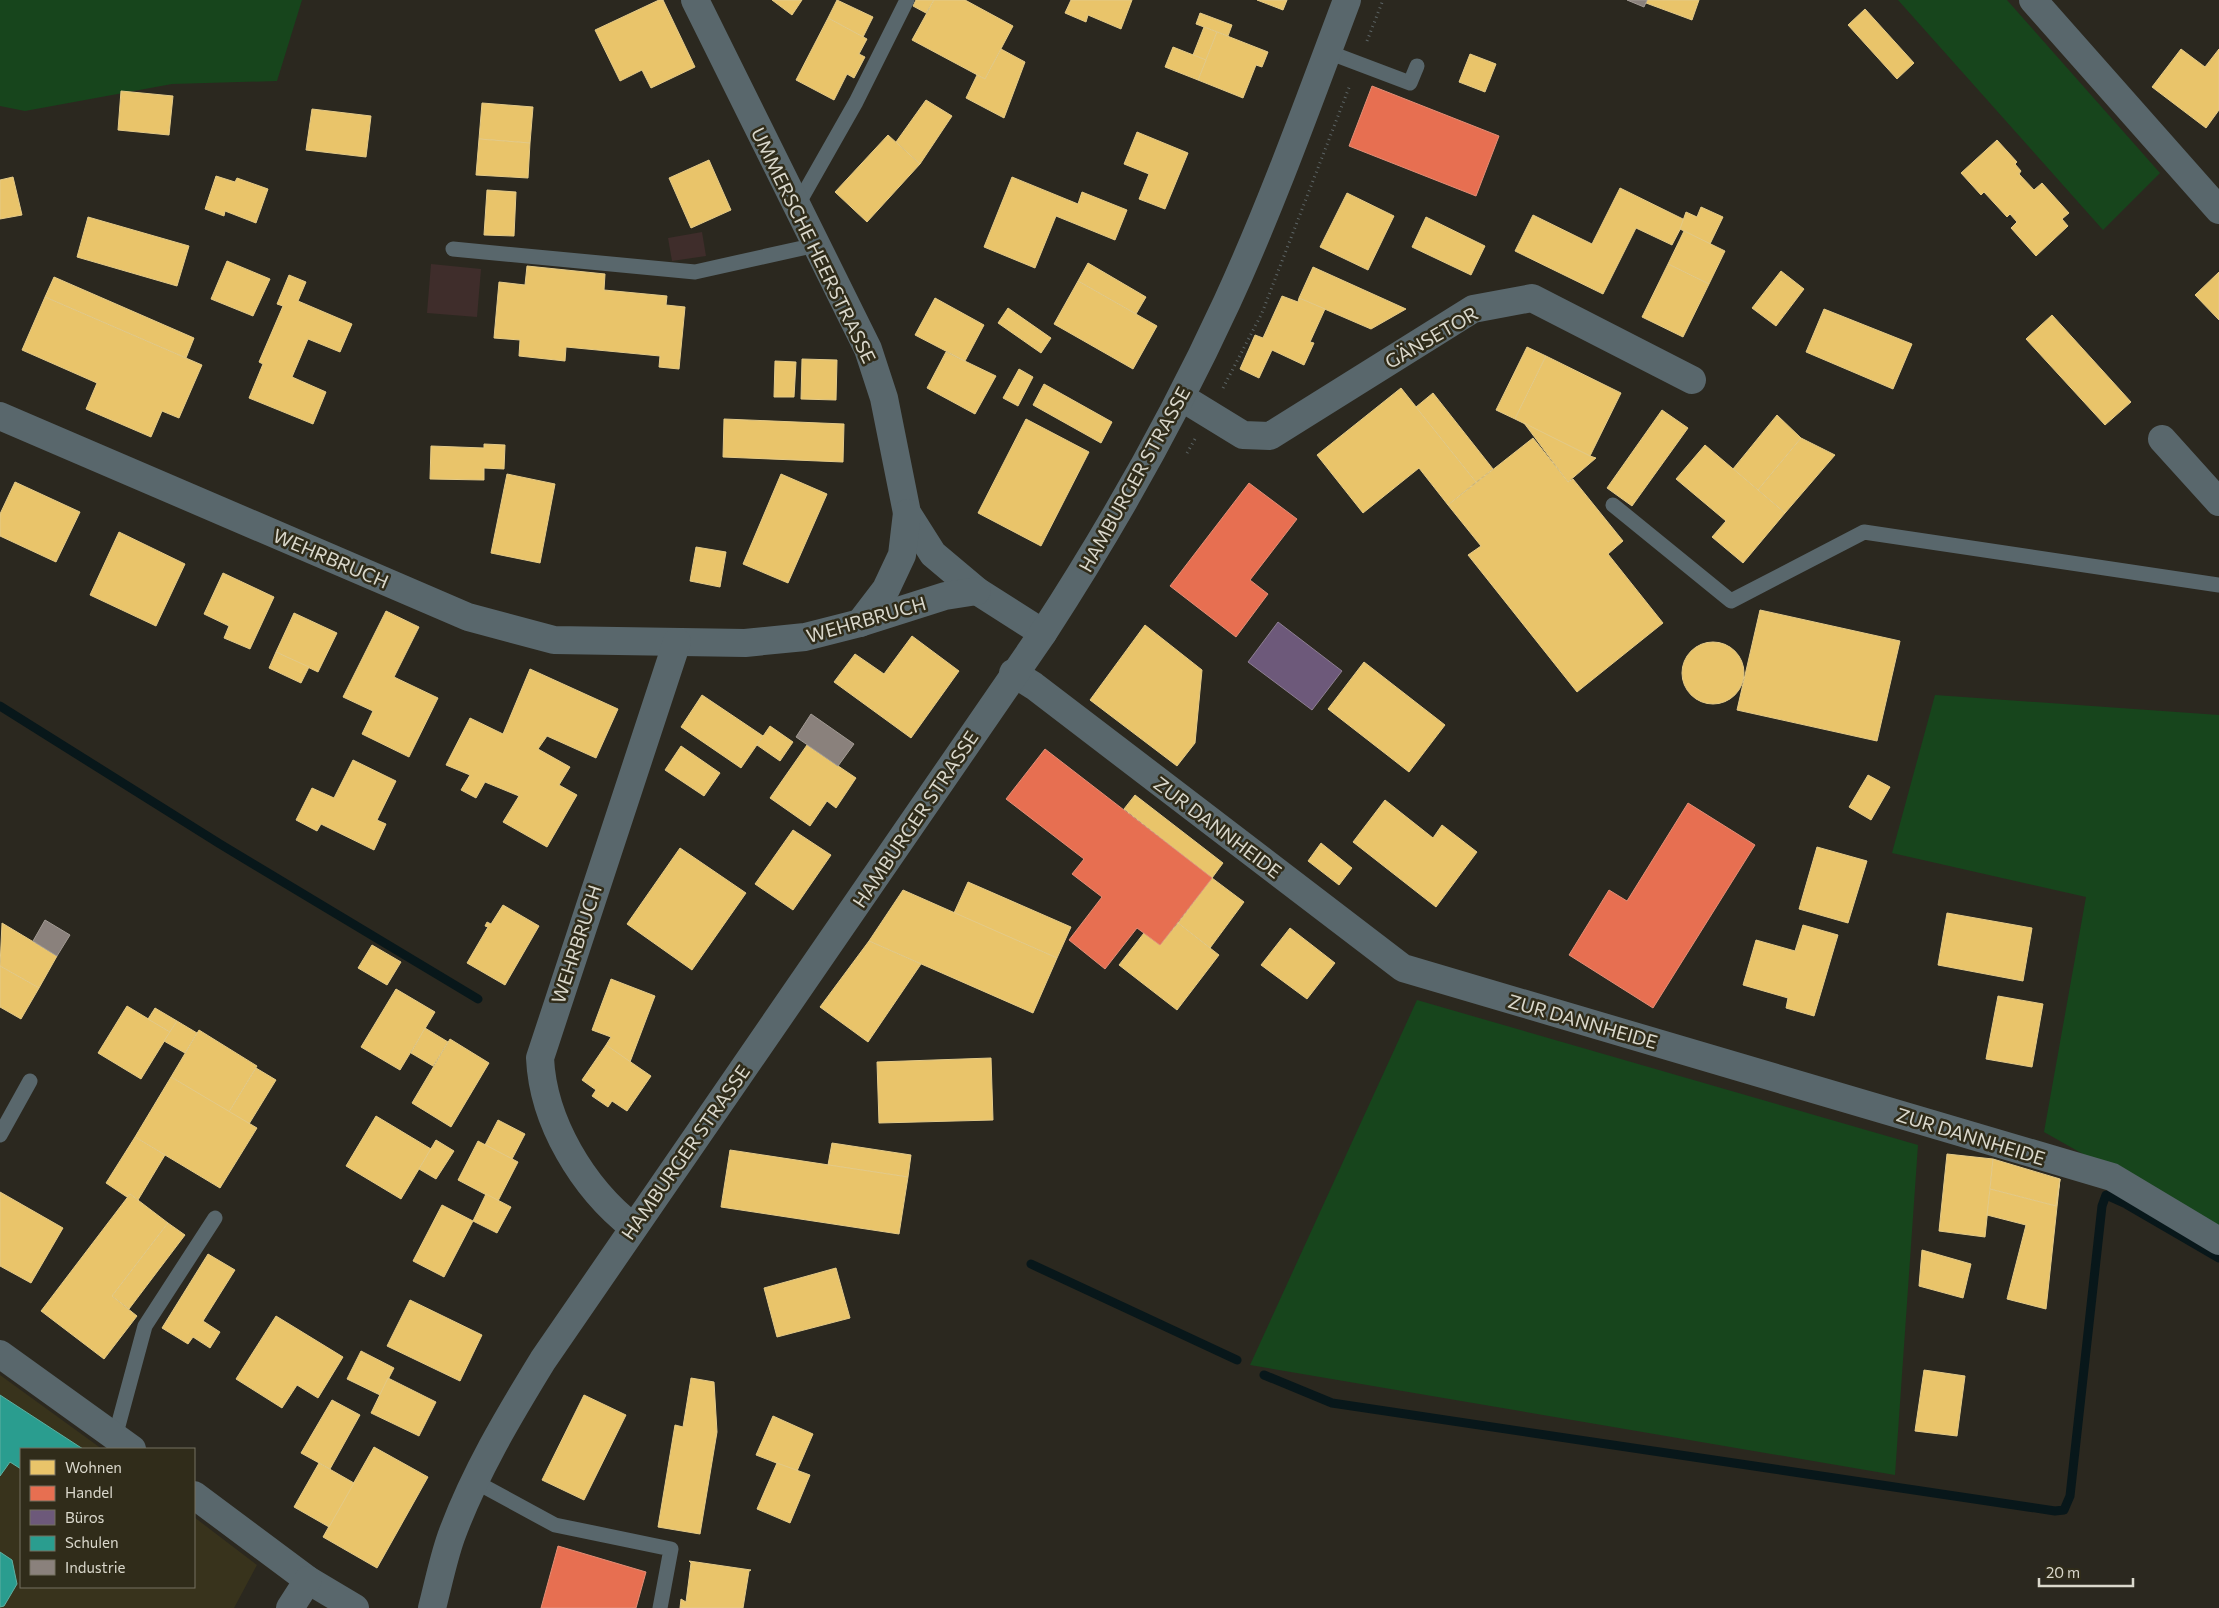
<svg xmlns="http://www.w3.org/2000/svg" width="2219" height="1608" font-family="Commissioner,sans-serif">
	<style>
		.industrial { fill: #3f2d2b }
		.built { fill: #38331c }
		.green { fill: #17451c }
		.homes { fill: #e9c46a; stroke: #e4ca87 }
		.shops { fill: #e76f51; stroke: #e38e76 }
		.offices { fill: #6d597a; stroke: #8e7f93 }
		.schools { fill: #2a9d8f; stroke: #5fafa1 }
		.industry { fill: #8a817c; stroke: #a29b94 }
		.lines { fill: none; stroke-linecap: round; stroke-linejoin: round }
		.stream { stroke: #08171a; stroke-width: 9 }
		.path { stroke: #5c6465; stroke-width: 3; stroke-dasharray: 1 4; stroke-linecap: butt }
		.service { stroke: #59676c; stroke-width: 15 }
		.minor { stroke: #59676c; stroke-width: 28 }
		.tertiary { stroke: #59676c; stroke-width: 28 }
		.labels { text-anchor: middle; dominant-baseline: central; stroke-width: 5; stroke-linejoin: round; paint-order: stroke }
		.street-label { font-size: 19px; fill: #dad8cc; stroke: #302c1a }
	</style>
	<rect width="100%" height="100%" fill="#2b281f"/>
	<g class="industrial">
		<path d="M 702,232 L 706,256 L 672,261 L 668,238 Z"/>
		<path d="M 431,264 L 481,269 L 477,317 L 427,313 Z"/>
	</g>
	<path class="built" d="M 0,1375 L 102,1449 L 21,1449 L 21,1587 L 194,1587 L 194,1517 L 257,1565 L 234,1608 L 0,1608 Z"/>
	<g class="green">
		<path d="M 0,0 L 302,0 L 277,81 L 172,84 L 25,111 L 0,106 Z"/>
		<path d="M 1898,0 L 2007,0 L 2160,173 L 2103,230 Z"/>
		<path d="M 1935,695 L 2219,715 L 2219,1231 L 2044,1132 L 2086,897 L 1892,853 Z"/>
		<path d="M 1417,1000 L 1918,1145 L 1895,1475 L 1250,1365 Z"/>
	</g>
	<g class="homes">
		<path d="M 659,0 L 663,0 L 695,67 L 651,88 L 642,70 L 620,81 L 595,30 Z"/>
		<path d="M 772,0 L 802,0 L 792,15 Z"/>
		<path d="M 837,0 L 873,17 L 863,37 L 828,18 Z"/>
		<path d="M 916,0 L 934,0 L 926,13 L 913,6 Z"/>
		<path d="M 934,0 L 965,0 L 1013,26 L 985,79 L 912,40 Z"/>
		<path d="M 1071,0 L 1132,0 L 1121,29 L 1088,15 L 1086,22 L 1065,13 Z"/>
		<path d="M 1257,0 L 1287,0 L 1283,10 Z"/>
		<path d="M 1647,0 L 1699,0 L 1692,20 L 1646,3 Z"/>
		<path d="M 1865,9 L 1914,63 L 1897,79 L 1848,25 Z"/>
		<path d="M 1200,13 L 1232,25 L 1228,36 L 1196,24 Z"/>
		<path d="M 828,18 L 867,39 L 859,54 L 865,57 L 854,78 L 847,74 L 834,100 L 796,80 Z"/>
		<path d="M 1204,27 L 1217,32 L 1206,60 L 1193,55 Z"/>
		<path d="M 1217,32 L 1268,52 L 1262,67 L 1256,65 L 1243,98 L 1198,80 Z"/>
		<path d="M 1173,47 L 1206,60 L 1198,80 L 1165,67 Z"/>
		<path d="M 1001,49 L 1025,62 L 1004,118 L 966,98 L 977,75 L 985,79 Z"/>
		<path d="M 2181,49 L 2205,67 L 2219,49 L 2219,110 L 2206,128 L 2152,87 Z"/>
		<path d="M 1470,54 L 1496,64 L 1485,92 L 1459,82 Z"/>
		<path d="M 121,91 L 173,96 L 169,135 L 118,130 Z"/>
		<path d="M 926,100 L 952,116 L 920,164 L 896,142 Z"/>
		<path d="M 482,103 L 533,107 L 530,143 L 479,139 Z"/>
		<path d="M 312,109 L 371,116 L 366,157 L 306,150 Z"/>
		<path d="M 1137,132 L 1188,153 L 1165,209 L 1139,199 L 1149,174 L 1124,164 Z"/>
		<path d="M 888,135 L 920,164 L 867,222 L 835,192 Z"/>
		<path d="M 479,139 L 530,143 L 528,178 L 476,175 Z"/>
		<path d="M 1997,140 L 2017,162 L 2015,164 L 2021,171 L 2019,174 L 2034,190 L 2042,183 L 2069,213 L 2062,219 L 2068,226 L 2036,256 L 2011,228 L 2017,222 L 2010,214 L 2007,217 L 1984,192 L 1981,195 L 1961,173 Z"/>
		<path d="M 709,160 L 731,210 L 691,228 L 669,178 Z"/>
		<path d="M 216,176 L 235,182 L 237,178 L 268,189 L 256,223 L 225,211 L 224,216 L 205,209 Z"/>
		<path d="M 13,177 L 22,215 L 0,219 L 0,180 Z"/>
		<path d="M 1012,177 L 1078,204 L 1082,192 L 1127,210 L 1115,240 L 1056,216 L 1035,268 L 984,247 Z"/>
		<path d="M 1620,188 L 1685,220 L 1672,245 L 1636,228 L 1603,294 L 1515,251 L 1533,215 L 1592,244 Z"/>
		<path d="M 487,190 L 516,192 L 514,236 L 484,235 Z"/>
		<path d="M 1347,193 L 1394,216 L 1368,270 L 1320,247 Z"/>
		<path d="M 1701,207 L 1723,217 L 1710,244 L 1680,229 L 1686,212 L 1697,217 Z"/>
		<path d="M 88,217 L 189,246 L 177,286 L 77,257 Z"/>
		<path d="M 1426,217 L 1485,246 L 1471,275 L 1412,247 Z"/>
		<path d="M 1684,231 L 1725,251 L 1709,284 L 1668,264 Z"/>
		<path d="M 227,261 L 270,279 L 253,316 L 211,299 Z"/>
		<path d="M 1088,263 L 1146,297 L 1136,314 L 1078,281 Z"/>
		<path d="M 1668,264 L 1709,284 L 1683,337 L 1642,317 Z"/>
		<path d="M 527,266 L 605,274 L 604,290 L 667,296 L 666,305 L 685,307 L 679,369 L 659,367 L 660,356 L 566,347 L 565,361 L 519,356 L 520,340 L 494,338 L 499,282 L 525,285 Z"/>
		<path d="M 1313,267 L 1406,309 L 1371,329 L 1299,298 Z"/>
		<path d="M 1781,271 L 1804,289 L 1776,326 L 1752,308 Z"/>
		<path d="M 2219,272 L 2219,320 L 2195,295 Z"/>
		<path d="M 289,275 L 306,282 L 298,301 L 352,324 L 340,352 L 308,339 L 292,377 L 326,392 L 313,424 L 249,398 L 263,364 L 259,362 L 283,306 L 277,304 Z"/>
		<path d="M 54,277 L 194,338 L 186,358 L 45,297 Z"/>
		<path d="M 1078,281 L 1157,326 L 1133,369 L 1054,324 Z"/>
		<path d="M 1282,296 L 1298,302 L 1299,298 L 1325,309 L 1310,342 L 1314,343 L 1304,365 L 1272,350 L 1259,378 L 1240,369 L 1255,335 L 1263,338 Z"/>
		<path d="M 45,297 L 202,365 L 179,418 L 162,411 L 151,437 L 86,409 L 97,383 L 22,350 Z"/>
		<path d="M 935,298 L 984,325 L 965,361 L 915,335 Z"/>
		<path d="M 1008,308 L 1051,338 L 1041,353 L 998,323 Z"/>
		<path d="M 1824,309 L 1912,344 L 1893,389 L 1806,352 Z"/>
		<path d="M 2052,315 L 2131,402 L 2105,425 L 2026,339 Z"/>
		<path d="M 1527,347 L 1546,356 L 1515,419 L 1496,410 Z"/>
		<path d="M 946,352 L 996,376 L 975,414 L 927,388 Z"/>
		<path d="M 1546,356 L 1621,393 L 1590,456 L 1515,419 Z"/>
		<path d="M 802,359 L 837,360 L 836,400 L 801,399 Z"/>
		<path d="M 775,361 L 796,362 L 794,397 L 774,397 Z"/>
		<path d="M 1019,369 L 1033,377 L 1018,406 L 1003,398 Z"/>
		<path d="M 1044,384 L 1112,422 L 1101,443 L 1033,405 Z"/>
		<path d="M 1401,388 L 1476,482 L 1448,505 L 1419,468 L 1363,513 L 1317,455 Z"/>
		<path d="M 1433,393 L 1493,469 L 1476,482 L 1416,407 Z"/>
		<path d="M 1662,410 L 1688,428 L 1632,506 L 1607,488 Z"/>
		<path d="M 1777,415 L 1801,438 L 1758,490 L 1733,469 Z"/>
		<path d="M 724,419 L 844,424 L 843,462 L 723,457 Z"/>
		<path d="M 1026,419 L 1089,452 L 1041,546 L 978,513 Z"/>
		<path d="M 1524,423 L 1590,456 L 1596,458 L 1568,482 Z"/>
		<path d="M 1533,438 L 1568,482 L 1573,479 L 1623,541 L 1608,554 L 1663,623 L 1577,692 L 1468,555 L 1481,546 L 1448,505 Z"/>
		<path d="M 1801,438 L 1835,455 L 1785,513 L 1758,490 Z"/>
		<path d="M 484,444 L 505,445 L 504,469 L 484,468 L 484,480 L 430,479 L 431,446 L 484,448 Z"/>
		<path d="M 1705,445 L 1785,513 L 1743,563 L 1712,537 L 1726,521 L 1676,479 Z"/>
		<path d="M 507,474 L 555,484 L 540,563 L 491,553 Z"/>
		<path d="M 781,474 L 827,494 L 788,583 L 743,564 Z"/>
		<path d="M 15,482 L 80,512 L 56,562 L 0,536 L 0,514 Z"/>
		<path d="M 119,532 L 185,564 L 156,626 L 90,595 Z"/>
		<path d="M 696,547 L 726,552 L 720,587 L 690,581 Z"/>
		<path d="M 223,573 L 274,597 L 250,649 L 224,638 L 229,626 L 204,614 Z"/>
		<path d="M 1760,610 L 1900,641 L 1877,741 L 1737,710 Z"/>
		<path d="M 386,611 L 419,627 L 394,677 L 438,698 L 409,757 L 362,734 L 373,711 L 343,697 Z"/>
		<path d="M 294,613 L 337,633 L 318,672 L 276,652 Z"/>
		<path d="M 1145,625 L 1202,670 L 1195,743 L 1177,766 L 1090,700 Z"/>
		<path d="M 912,636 L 959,671 L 911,738 L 834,682 L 855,654 L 884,674 Z"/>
		<circle cx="1713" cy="673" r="31"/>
		<path d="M 276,652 L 309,667 L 301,683 L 269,668 Z"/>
		<path d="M 1364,662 L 1445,725 L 1409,772 L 1328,709 Z"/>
		<path d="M 530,669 L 618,709 L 596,758 L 547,736 L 538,749 L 570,767 L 559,785 L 577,795 L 547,847 L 503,822 L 519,796 L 485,782 L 476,798 L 461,790 L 470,775 L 446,765 L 470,718 L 503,734 Z"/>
		<path d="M 702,695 L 763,736 L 741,768 L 681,727 Z"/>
		<path d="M 770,726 L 793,742 L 780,761 L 757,745 Z"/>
		<path d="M 807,745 L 856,778 L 836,808 L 827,801 L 810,826 L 770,798 Z"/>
		<path d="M 681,746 L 720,773 L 704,796 L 665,770 Z"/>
		<path d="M 353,760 L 396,781 L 377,820 L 386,824 L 374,850 L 321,824 L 317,831 L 296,820 L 312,788 L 334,798 Z"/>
		<path d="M 1868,775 L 1890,787 L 1871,820 L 1849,807 Z"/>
		<path d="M 1135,795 L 1223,863 L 1212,878 L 1124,809 Z"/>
		<path d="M 1385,800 L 1433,838 L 1442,825 L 1477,852 L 1436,907 L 1353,842 Z"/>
		<path d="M 793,830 L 831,855 L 793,910 L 755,884 Z"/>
		<path d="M 1321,843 L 1352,868 L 1339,885 L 1308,861 Z"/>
		<path d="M 1817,847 L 1867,861 L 1848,923 L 1799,909 Z"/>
		<path d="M 680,848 L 746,893 L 692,970 L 627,924 Z"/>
		<path d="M 1212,878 L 1244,902 L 1210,948 L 1178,923 Z"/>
		<path d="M 968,882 L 1071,927 L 1057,958 L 954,913 Z"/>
		<path d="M 903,890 L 1057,958 L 1033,1013 L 869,941 Z"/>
		<path d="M 503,905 L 539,926 L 505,985 L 467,963 L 488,927 L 485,926 L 487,922 L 491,924 Z"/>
		<path d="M 1947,913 L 2032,928 L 2023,981 L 1938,965 Z"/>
		<path d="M 2,923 L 57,956 L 39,988 L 0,966 Z"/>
		<path d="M 1178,923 L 1219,955 L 1177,1010 L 1119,965 L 1144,933 L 1160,945 Z"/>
		<path d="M 1803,925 L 1838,935 L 1814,1016 L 1786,1008 L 1788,998 L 1743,985 L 1756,940 L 1795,951 Z"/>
		<path d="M 1290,928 L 1335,963 L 1307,999 L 1261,965 Z"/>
		<path d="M 869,941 L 921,964 L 868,1042 L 820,1007 Z"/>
		<path d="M 372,945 L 401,962 L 387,985 L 358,968 Z"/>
		<path d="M 0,966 L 39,988 L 21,1019 L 0,1007 Z"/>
		<path d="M 611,979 L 655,996 L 630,1062 L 606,1045 L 611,1037 L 592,1030 Z"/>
		<path d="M 396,989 L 435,1012 L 400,1070 L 361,1047 Z"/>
		<path d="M 1998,996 L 2043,1004 L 2032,1067 L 1986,1059 Z"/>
		<path d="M 127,1006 L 170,1032 L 141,1079 L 98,1053 Z"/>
		<path d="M 155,1008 L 177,1021 L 170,1032 L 148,1019 Z"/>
		<path d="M 177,1021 L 197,1033 L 185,1053 L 164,1041 Z"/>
		<path d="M 425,1028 L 448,1042 L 433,1066 L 411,1053 Z"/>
		<path d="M 199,1030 L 257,1066 L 229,1112 L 171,1077 Z"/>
		<path d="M 450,1039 L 489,1063 L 451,1127 L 412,1103 Z"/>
		<path d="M 606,1045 L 651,1076 L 627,1111 L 612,1101 L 608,1107 L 592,1096 L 596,1090 L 582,1080 Z"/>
		<path d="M 991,1058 L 993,1120 L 879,1123 L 877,1062 Z"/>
		<path d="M 256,1068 L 276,1080 L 249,1124 L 229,1112 Z"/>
		<path d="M 171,1077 L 257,1128 L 220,1188 L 135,1137 Z"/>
		<path d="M 376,1116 L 431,1149 L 401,1199 L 346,1166 Z"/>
		<path d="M 498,1120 L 525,1134 L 512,1159 L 485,1145 Z"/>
		<path d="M 135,1137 L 165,1155 L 138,1200 L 130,1194 L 127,1197 L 106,1183 Z"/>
		<path d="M 436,1140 L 454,1151 L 436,1179 L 419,1169 Z"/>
		<path d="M 478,1141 L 518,1162 L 498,1201 L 458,1180 Z"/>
		<path d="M 832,1143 L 911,1155 L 908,1177 L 828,1165 Z"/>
		<path d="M 730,1150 L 908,1177 L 899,1234 L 721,1207 Z"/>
		<path d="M 1947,1154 L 1993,1159 L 1985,1237 L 1939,1231 Z"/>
		<path d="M 1993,1159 L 2060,1179 L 2056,1206 L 1990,1189 Z"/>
		<path d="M 2060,1179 L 2046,1309 L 2007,1299 L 2026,1225 L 1987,1215 L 1990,1189 L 2056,1206 Z"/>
		<path d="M 0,1192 L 63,1228 L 31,1283 L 0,1266 Z"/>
		<path d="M 130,1194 L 168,1223 L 112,1296 L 137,1316 L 104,1359 L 41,1311 Z"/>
		<path d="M 486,1194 L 511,1207 L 497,1233 L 473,1221 Z"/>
		<path d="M 442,1205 L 473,1221 L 444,1277 L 413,1261 Z"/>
		<path d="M 168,1223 L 185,1235 L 129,1309 L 112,1296 Z"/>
		<path d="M 1922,1250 L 1971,1264 L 1963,1298 L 1919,1286 Z"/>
		<path d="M 208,1254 L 235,1270 L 203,1321 L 220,1332 L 210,1348 L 193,1337 L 188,1344 L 162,1328 Z"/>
		<path d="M 836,1268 L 850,1318 L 777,1337 L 764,1288 Z"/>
		<path d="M 410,1300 L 482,1335 L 460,1381 L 387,1346 Z"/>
		<path d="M 276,1316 L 343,1357 L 318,1398 L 297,1385 L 282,1408 L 236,1379 Z"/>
		<path d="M 361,1351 L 394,1368 L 380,1395 L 347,1379 Z"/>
		<path d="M 1924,1370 L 1965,1376 L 1957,1436 L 1915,1431 Z"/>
		<path d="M 388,1378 L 436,1402 L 419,1436 L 371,1413 Z"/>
		<path d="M 691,1378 L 714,1382 L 717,1432 L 700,1534 L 658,1527 L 675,1425 L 683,1427 Z"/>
		<path d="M 584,1395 L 626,1415 L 584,1500 L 542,1480 Z"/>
		<path d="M 332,1400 L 360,1415 L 330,1469 L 301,1453 Z"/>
		<path d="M 773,1416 L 813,1434 L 797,1471 L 756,1455 Z"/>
		<path d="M 374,1447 L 428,1477 L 377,1568 L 323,1537 Z"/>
		<path d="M 319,1463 L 354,1483 L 329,1527 L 294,1507 Z"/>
		<path d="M 777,1463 L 810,1475 L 790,1523 L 757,1509 Z"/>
		<path d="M 689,1561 L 751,1570 L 749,1571 L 743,1608 L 680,1608 L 681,1599 L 686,1602 L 691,1563 Z"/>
	</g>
	<g class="shops">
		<path d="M 1372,86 L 1499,136 L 1476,196 L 1349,146 Z"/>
		<path d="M 1249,483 L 1297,519 L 1250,580 L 1268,594 L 1236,637 L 1170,586 Z"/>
		<path d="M 1045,749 L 1212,878 L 1160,945 L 1137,928 L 1105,969 L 1069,940 L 1102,897 L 1072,874 L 1084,859 L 1006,799 Z"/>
		<path d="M 1688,803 L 1755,845 L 1653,1008 L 1569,955 L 1609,890 L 1627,901 Z"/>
		<path d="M 558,1546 L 646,1572 L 636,1608 L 541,1608 Z"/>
	</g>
	<path class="offices" d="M 1278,622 L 1342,671 L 1312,710 L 1248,662 Z"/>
	<g class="schools">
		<path d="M 0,1395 L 83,1449 L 21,1449 L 21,1469 L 10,1462 L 0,1476 Z"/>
		<path d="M 0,1552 L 12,1560 L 17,1584 L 4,1606 L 0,1607 Z"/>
	</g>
	<g class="industry">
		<path d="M 1627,0 L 1647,0 L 1644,7 Z"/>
		<path d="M 811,714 L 854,744 L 838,766 L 796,737 Z"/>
		<path d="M 45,920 L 70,935 L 57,956 L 33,941 Z"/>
	</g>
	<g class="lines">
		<g class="stream">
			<path d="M 0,706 L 220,844 L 478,999"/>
			<path d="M 1031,1264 L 1237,1360"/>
			<path d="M 1264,1375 L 1332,1403 L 2055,1511 L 2064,1510 L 2070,1496 L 2102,1206 L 2106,1195 L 2126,1204 L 2219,1258"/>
		</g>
		<g class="path">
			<path d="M 1367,41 L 1383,0"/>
			<path d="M 1223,388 L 1262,313 L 1350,85"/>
			<path d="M 1187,453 L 1195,439"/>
		</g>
		<g class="service">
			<path d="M 1328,52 L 1410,83 L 1417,66"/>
			<path d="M 797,206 L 856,102 L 907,0"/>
			<path d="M 453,249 L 695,272 L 816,245"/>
			<path d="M 1613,505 L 1731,601 L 1864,532 L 2219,585"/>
			<path d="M 0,1135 L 30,1081"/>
			<path d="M 115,1437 L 145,1326 L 215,1218"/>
			<path d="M 474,1481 L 555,1525 L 671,1549 L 660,1608"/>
		</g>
		<g class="minor">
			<path d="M 695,0 L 868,349 L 884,398 L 907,513 L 933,554 L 977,591 L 1043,633"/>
			<path d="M 2033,0 L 2219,210"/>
			<path d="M 1181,397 L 1243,435 L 1270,436 L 1473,309 L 1532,298 L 1692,380"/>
			<path d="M 0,416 L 468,617 L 554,640 L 745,643 L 805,637 L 860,623 L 945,596 L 977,591"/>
			<path d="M 2162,439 L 2219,502"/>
			<path d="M 860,623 L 886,589 L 902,555 L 907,513"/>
			<path d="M 1013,673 L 1034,686 L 1403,968 L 2112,1177 L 2219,1241"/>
			<path d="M 633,1227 C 583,1188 543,1122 540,1058 L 677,642"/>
			<path d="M 0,1354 L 132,1449"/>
			<path d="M 194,1495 L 308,1580 L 355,1608"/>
			<path d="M 290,1608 L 308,1580"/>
		</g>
		<path class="tertiary" d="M 432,1608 C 438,1585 443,1560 451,1537 C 474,1474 508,1417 543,1360 L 1043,633 C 1112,527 1174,417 1227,302 C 1272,204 1309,101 1347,0"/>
	</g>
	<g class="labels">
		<g class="street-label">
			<text transform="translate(814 245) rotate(64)">UMMERSCHE HEERSTRASSE</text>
			<text transform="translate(1431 337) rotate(-30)">GÄNSETOR</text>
			<text transform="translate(1134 479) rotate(-61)">HAMBURGER STRASSE</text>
			<text transform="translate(331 558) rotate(23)">WEHRBRUCH</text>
			<text transform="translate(866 619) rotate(-16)">WEHRBRUCH</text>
			<text transform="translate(915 819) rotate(-56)">HAMBURGER STRASSE</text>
			<text transform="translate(1218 827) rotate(37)">ZUR DANNHEIDE</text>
			<text transform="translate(576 944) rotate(-72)">WEHRBRUCH</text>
			<text transform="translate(1583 1021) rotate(16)">ZUR DANNHEIDE</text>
			<text transform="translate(1971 1136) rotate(17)">ZUR DANNHEIDE</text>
			<text transform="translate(685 1152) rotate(-55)">HAMBURGER STRASSE</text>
		</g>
	</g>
	<rect x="20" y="1448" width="175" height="140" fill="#302c1a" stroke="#747161"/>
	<rect x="30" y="1460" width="25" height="15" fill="#e9c46a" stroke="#747161"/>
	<text x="65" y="1473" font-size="15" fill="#dad8cc">Wohnen</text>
	<rect x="30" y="1486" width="25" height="15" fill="#e76f51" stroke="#747161"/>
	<text x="65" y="1498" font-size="15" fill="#dad8cc">Handel</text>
	<rect x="30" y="1510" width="25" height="15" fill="#6d597a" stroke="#747161"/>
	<text x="65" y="1523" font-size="15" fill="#dad8cc">Büros</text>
	<rect x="30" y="1536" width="25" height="15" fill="#2a9d8f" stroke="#747161"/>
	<text x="65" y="1548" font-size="15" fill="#dad8cc">Schulen</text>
	<rect x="30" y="1560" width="25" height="15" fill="#8a817c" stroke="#747161"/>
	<text x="65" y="1573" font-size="15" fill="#dad8cc">Industrie</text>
	<path d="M2039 1578v8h94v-8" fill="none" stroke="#dad8cc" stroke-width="2.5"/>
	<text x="2046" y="1578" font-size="15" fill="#dad8cc" stroke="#302c1a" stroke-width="4" paint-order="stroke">20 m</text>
</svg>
